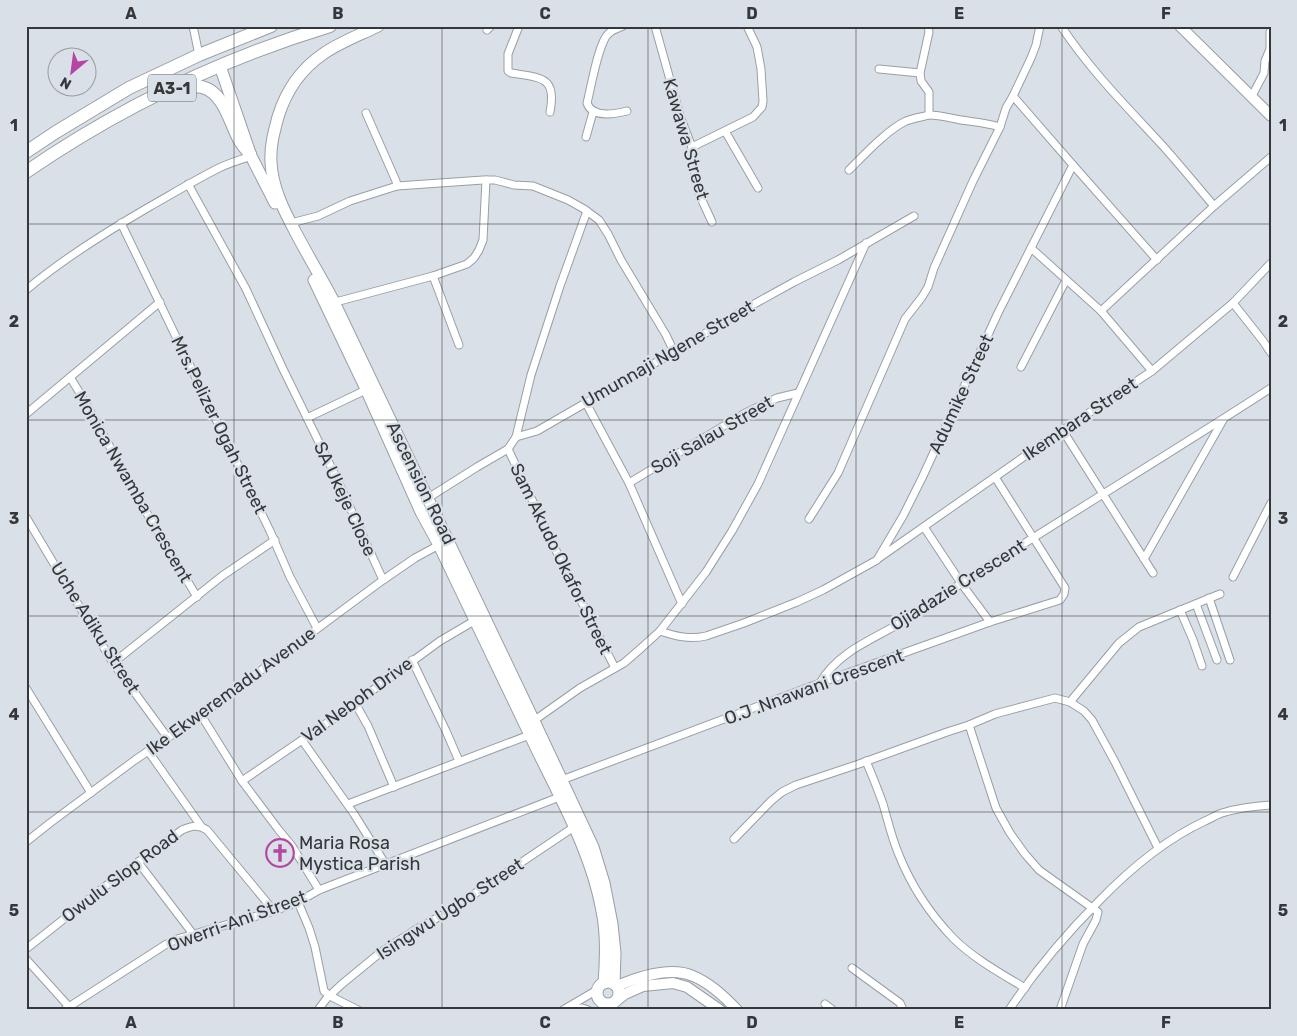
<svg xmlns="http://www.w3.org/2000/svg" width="1297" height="1036" font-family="Rubik,sans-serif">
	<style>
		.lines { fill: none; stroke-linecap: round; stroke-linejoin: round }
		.street-casing { stroke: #999fa5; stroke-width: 9 }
		.secondary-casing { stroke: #999fa5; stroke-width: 12 }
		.primary-casing { stroke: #999fa5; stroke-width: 13 }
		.highway-casing { stroke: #999fa5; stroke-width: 14 }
		.street { stroke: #fff; stroke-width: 7 }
		.secondary { stroke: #fff; stroke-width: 10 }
		.primary { stroke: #fff; stroke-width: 11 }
		.highway { stroke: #fff; stroke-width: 12 }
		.grid { fill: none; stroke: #35373a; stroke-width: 1; stroke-opacity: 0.55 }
		.labels { text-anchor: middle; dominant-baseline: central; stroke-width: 4.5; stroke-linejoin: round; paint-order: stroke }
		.shield { fill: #d9e0e7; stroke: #666a6e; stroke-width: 1 }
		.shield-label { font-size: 16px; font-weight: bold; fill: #35373a }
		.street-label { font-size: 18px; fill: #35373a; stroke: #d9e0e7 }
		.poi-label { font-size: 18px; fill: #35373a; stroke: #d9e0e7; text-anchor: start }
		.neatline { fill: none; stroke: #35373a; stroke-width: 2 }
		.grid-label { font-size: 16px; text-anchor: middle; font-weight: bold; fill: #35373a }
	</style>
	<rect width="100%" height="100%" fill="#d9e0e7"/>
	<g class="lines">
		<defs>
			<g id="street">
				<path d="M 193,26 L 199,55"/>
				<path d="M 519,26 L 508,54 L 508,71 L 511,73 C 541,78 557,76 550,112"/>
				<path d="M 623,26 C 618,28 612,30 608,34 C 598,44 591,88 587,103 C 592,118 615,114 627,111"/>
				<path d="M 655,26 L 681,119 L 692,147 L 691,156 L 700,196 L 712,222"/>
				<path d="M 928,26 L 929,32 L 920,73 L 921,81 L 929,92 L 929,115 C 941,115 949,118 961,120 C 974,122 987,123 1000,127"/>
				<path d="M 1061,26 C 1090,70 1127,107 1162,145 C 1180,165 1197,186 1214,206"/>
				<path d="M 487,30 L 491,26"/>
				<path d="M 879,69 L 920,73"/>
				<path d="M 1252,96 L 1264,73 L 1265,61 L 1270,49 L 1270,32"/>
				<path d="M 366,113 L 396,181 L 397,186"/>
				<path d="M 725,131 L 758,188"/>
				<path d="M 586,137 L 593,112"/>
				<path d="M 692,147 L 753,117 L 762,107 L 763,101 L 761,69 L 757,47 L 747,26"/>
				<path d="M 1073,165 L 1157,260"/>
				<path d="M 849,170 C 864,155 887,130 906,121 C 914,118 922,117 929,115"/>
				<path d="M 188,184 L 246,289 L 283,369 L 337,479 L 383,580"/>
				<path d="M 121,223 L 270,531 L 290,577 L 317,628"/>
				<path d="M 291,223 L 318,216 L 350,201 L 397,186 L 483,180 L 495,180 L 514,185 L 533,186 L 568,200 L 584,209 L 599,220 L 608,234 L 621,260 L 666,335 L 674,352"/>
				<path d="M 1031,248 L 1101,311 L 1152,371"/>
				<path d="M 433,276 L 459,345"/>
				<path d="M 26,290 C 64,258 106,232 149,207 C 172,194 195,180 219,168 C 229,163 240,160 251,156"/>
				<path d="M 332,303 L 433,276 L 467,264 L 474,258 L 479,250 L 483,240 L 486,180"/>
				<path d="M 1233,303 L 1263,341 L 1271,353"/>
				<path d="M 1101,311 L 1214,206 L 1271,157"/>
				<path d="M 1021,367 L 1066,280"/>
				<path d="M 70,377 L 81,395 L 148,515 L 197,597"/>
				<path d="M 586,403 L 629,483 L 682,604"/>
				<path d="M 26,414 L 160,302"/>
				<path d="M 307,418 L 370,388"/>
				<path d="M 1063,431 L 1153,573"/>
				<path d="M 516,437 L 531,375 L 560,286 L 587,211"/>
				<path d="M 508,449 L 561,561 L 615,668"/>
				<path d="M 629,483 L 745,413 L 777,398 L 798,393"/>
				<path d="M 426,501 L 428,498 L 477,467 L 508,449 L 516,437 L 537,431 L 674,352 L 756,303 L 794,282 L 838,260 L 914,216"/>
				<path d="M 26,517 L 113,663 L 168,738"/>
				<path d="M 809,519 L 838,473 L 905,319 L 922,297 L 928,287 L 934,268 L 973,181 L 1000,127 L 1006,108 L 1013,96"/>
				<path d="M 924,527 L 961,583 L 990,622"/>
				<path d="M 879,558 L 1048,440 L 1152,371 L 1233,303 L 1271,263"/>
				<path d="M 1144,559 L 1223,420"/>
				<path d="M 1233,577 L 1271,503"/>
				<path d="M 1209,598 L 1230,660"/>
				<path d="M 1196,604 L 1217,660"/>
				<path d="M 1180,610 L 1193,640 L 1202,666"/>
				<path d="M 660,631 C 675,636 690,640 706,636 L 744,623 L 797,602 L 823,590 L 877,560 L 903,516 L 922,478 L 998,313 L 1073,165 L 1013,96 L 1031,58 L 1036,45 L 1040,26"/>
				<path d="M 412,660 L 446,731 L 459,761"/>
				<path d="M 113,663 L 222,576 L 275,540"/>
				<path d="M 820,683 C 839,649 880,637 910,617 C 1029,538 1151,466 1271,388"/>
				<path d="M 26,688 L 91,793"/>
				<path d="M 1070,702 L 1119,643 L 1139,627 L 1220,594"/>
				<path d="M 355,703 L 368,726 L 394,787"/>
				<path d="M 201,715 L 242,781 L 278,829 L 292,846 L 319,890"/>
				<path d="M 532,722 L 580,688 L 624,663 L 639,650 L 660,631 L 706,572 L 732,531 L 758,484 L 866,243"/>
				<path d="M 969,725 L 996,808 L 1010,833 L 1025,854 L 1039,870 L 1098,912 L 1096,920 L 1083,944 L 1060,1010"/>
				<path d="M 302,740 L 354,814 L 386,865"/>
				<path d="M 148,751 L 201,826"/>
				<path d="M 866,761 C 872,775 878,790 883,804 C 888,821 892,839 899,855 C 911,885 930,914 953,938 C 973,958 1000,973 1025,988"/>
				<path d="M 242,781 L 343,712 L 440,641 L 474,621"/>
				<path d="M 559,781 L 820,683 L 990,622 L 1060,600 L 1064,594 L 1065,588 L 995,477"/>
				<path d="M 348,804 L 532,734"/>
				<path d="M 734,839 L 771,801 L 782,792 L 796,785 L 856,765 L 947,732 L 969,725 L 995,714 L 1055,698 L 1070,702 L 1084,711 L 1092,720 L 1115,762 L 1158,848"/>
				<path d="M 26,842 L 50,823 L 135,760 L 201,715 L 383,580 L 415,558 L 439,545"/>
				<path d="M 138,862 L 193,934"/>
				<path d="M 298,902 L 309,928 L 315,947 L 324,991 L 330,996 L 358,1010"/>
				<path d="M 26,949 L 103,888 L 182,830 C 191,826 198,824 207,830 L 274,911"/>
				<path d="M 26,959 L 72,1010"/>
				<path d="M 852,968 L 900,1003 L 903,1010"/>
				<path d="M 825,1004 L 833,1010"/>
				<path d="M 568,1008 L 582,1008 L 588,1010"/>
				<path d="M 64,1010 L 165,945 L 177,939 L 274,911 L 298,902 L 319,890 L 562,796"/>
				<path d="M 318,1010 L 327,998 L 342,984 L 381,952 L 415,930 L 446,913 L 574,827"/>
				<path d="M 563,1010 L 597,990"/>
				<path d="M 1009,1010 C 1035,971 1066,934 1099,901 C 1130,869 1164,840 1205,821 C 1210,819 1216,815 1222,813 C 1238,808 1255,806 1271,805"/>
			</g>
			<g id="secondary">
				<path d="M 1180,26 L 1271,116"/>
				<path d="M 617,986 C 638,977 671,966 693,976 C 710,983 725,997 737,1010"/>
				<path d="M 617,1000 L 625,994 L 643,986 L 673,983 L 687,987 L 720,1010"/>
			</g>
			<g id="primary">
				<path d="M 378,26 C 360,35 340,42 323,54 C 301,69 286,91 278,117 C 274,132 270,146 271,162 C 272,187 284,211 296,233 C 308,256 322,279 334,302 L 534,721 L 593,847 L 604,883 L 612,924 L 615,953 L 614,984"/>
				<path d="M 220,66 L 251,156 L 275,203"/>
				<path d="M 314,280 L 366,389 L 421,512 L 439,545 C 469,609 500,673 531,737 C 557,793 591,849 602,911 C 607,935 606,959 604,983"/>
				<circle cx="608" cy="993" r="11"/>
			</g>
			<g id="highway">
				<path d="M 179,89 C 186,87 195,85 202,87 C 225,93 230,124 240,141 C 243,146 247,150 250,154"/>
				<path d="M 26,152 L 56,132 L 129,88 L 199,55 L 271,26"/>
				<path d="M 26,172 C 119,108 221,59 330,26"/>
			</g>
		</defs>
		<use href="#street" class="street-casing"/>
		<use href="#secondary" class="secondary-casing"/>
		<use href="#primary" class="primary-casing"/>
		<use href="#highway" class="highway-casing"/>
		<use href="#street" class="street"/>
		<use href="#secondary" class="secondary"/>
		<use href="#primary" class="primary"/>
		<use href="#highway" class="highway"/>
	</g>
	<path class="grid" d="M 234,26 L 234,1010M 442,26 L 442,1010M 648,26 L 648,1010M 856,26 L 856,1010M 1062,26 L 1062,1010M 26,224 L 1271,224M 26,420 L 1271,420M 26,616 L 1271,616M 26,812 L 1271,812"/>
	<defs>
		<symbol id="church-ring" viewBox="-11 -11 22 22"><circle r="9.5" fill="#d9e0e7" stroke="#b546a3" stroke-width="1.5"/><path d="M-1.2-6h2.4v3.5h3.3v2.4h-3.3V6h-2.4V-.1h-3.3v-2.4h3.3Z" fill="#b546a3"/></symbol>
	</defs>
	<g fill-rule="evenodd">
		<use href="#church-ring" x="264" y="837" width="32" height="32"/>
	</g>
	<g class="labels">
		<rect class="shield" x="148" y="74.5" width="48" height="27" rx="4"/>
		<g class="shield-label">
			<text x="172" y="88">A3-1</text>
		</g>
		<g class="street-label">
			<text transform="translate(686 139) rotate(74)">Kawawa Street</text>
			<text transform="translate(668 354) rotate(-30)">Umunnaji Ngene Street</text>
			<text transform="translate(961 394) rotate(-65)">Adumike Street</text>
			<text transform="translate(1080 419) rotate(-34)">Ikembara Street</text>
			<text transform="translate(219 425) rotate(64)">Mrs.Pelizer Ogah Street</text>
			<text transform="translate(712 435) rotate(-30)">Soji Salau Street</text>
			<text transform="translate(421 483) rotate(64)">Ascension Road</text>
			<text transform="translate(133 487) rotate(60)">Monica Nwamba Crescent</text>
			<text transform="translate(345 499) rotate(65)">SA Ukeje Close</text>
			<text transform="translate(561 559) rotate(64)">Sam Akudo Okafor Street</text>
			<text transform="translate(958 585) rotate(-32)">Ojiadazie Crescent</text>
			<text transform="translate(95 628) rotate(58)">Uche Adiku Street</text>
			<text transform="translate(814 687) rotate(-20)">O.J .Nnawani Crescent</text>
			<text transform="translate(231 691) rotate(-36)">Ike Ekweremadu Avenue</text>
			<text transform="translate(357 700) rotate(-36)">Val Neboh Drive</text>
			<text transform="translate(120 876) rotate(-37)">Owulu Slop Road</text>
			<text transform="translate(450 909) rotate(-33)">Isingwu Ugbo Street</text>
			<text transform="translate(237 921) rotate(-20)">Owerri-Ani Street</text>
		</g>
		<g class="poi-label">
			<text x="299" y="843">Maria Rosa<tspan x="299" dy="21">Mystica Parish</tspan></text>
		</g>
	</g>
	<rect width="1297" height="1036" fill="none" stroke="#d9e0e7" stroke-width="55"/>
	<g transform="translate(72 72) rotate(209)"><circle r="24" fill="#d9e0e7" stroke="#979ca2"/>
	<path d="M0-4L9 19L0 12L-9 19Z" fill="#b546a3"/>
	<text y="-8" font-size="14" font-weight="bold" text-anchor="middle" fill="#35373a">N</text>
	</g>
	<rect x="28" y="28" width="1242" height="980" class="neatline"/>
	<g class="grid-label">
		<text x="131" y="19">A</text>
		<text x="338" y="19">B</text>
		<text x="545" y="19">C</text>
		<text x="752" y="19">D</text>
		<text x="959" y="19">E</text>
		<text x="1166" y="19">F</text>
		<text x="14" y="131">1</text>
		<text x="1283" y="131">1</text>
		<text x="14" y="327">2</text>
		<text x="1283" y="327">2</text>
		<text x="14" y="524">3</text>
		<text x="1283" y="524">3</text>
		<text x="14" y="720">4</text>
		<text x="1283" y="720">4</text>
		<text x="14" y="916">5</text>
		<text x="1283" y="916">5</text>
		<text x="131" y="1028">A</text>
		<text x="338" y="1028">B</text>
		<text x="545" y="1028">C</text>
		<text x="752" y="1028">D</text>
		<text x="959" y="1028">E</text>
		<text x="1166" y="1028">F</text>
	</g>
</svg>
